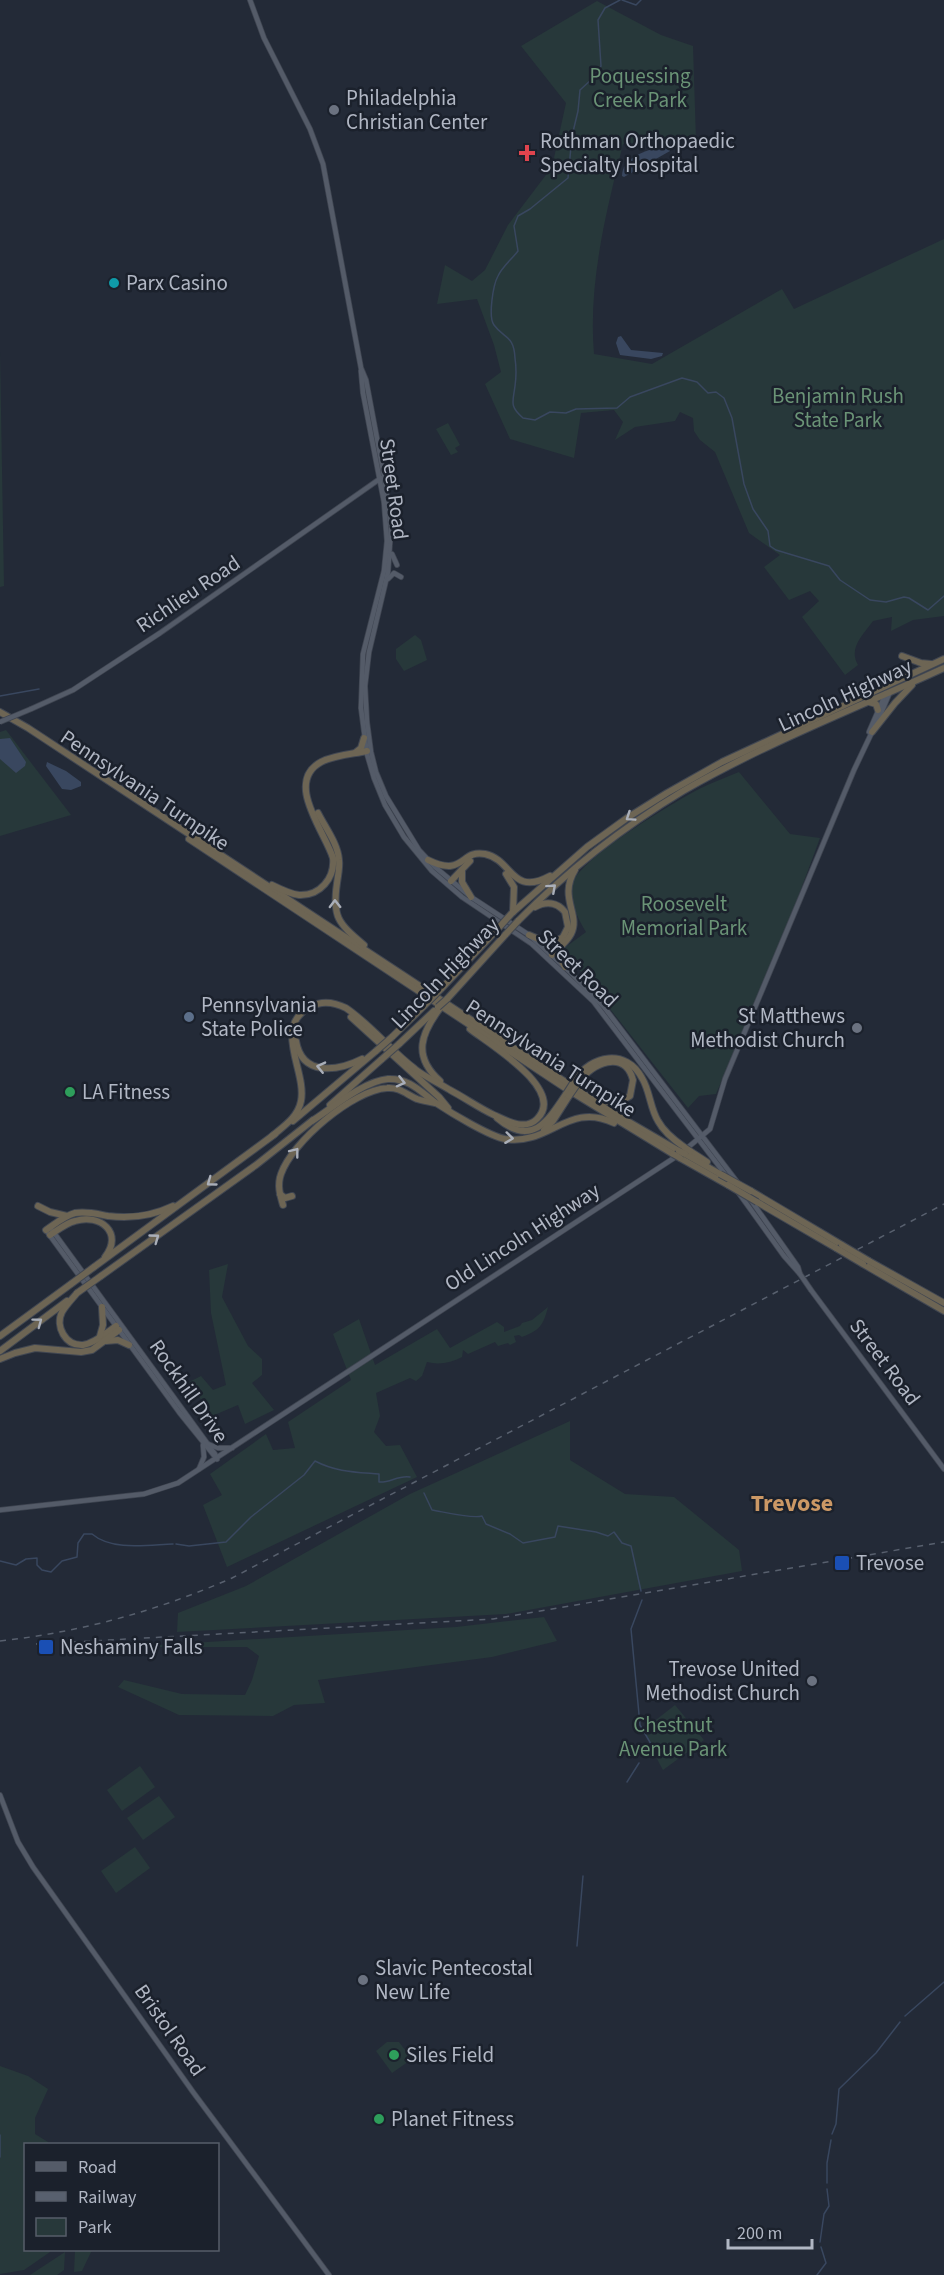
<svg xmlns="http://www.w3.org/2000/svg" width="944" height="2275" font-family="'Source Sans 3',sans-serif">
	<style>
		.green { fill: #27383a }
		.water { fill: #39475f }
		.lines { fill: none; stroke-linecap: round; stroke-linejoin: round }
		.stream { stroke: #39475f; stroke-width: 1.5 }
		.major-casing { stroke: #3f4551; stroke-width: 6 }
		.highway-casing { stroke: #414752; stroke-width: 8 }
		.major { stroke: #545b68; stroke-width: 4.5 }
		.highway { stroke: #6d6554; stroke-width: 6 }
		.rail { stroke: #58606e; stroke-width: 1.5; stroke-dasharray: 6 6; stroke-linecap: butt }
		.major-bridge-casing { stroke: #3f4551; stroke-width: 6; stroke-linecap: butt }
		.highway-bridge-casing { stroke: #414752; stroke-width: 8; stroke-linecap: butt }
		.major-bridge { stroke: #545b68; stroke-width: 4.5 }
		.highway-bridge { stroke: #6d6554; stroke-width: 6 }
		.oneway { stroke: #aaafb9 }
		.worship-dot { fill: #6b7280; stroke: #1b212c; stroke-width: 2 }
		.health-dot { fill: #e0444e; stroke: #1b212c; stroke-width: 2 }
		.culture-dot { fill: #0f9aa8; stroke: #1b212c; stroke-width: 2 }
		.service-dot { fill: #5c6f8a; stroke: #1b212c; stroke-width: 2 }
		.leisure-dot { fill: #2e9e5b; stroke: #1b212c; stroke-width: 2 }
		.transit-dot { fill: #1a4fb4; stroke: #1b212c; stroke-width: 2 }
		.labels { text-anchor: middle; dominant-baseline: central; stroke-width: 5; stroke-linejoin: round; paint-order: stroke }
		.park-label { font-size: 21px; fill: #6a9376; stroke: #1b212c }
		.poi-label { font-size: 21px; fill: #b1b7c4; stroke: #1b212c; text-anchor: start }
		.street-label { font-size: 21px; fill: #b1b7c4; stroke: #1b212c }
		.quarter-label { font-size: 24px; font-weight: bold; fill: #cb9865; stroke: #1b212c }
	</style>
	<rect width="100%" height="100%" fill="#232a37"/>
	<g class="green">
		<path d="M 597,1 L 661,35 L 693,46 L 696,140 L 623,144 C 606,213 588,283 594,354 L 652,364 L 782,289 L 794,309 L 944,239 L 944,616 L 913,620 L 891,631 L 892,617 L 873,621 C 863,635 848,648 858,665 L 845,675 L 802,617 L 819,601 L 810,591 L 789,600 L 764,567 L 780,555 L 749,533 L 715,452 L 700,440 L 694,431 L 693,418 L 680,412 L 675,421 L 635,427 L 615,440 L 623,422 L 614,410 L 581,413 L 574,458 L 510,439 L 485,384 L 501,372 L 494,345 L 477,299 L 437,304 L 445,265 L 472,281 L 485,270 L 508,225 L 552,167 L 566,103 L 521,46 Z"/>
		<path d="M 0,351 L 4,586 L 0,587 Z"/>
		<path d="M 448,423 L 460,445 L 455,448 L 458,452 L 451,455 L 436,429 Z"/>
		<path d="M 415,635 L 421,640 L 427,660 L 404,671 L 396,659 L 396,649 Z"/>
		<path d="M 6,730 L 71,815 L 0,836 L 0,732 Z"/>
		<path d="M 739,772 L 790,834 L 820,838 L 784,935 L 716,1094 L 699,1096 L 688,1108 L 563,949 L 586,932 C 578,919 568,899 572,884 C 580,858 674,802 701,788 C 713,782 727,777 739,772 Z"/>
		<path d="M 228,1264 L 222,1297 L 248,1346 L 262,1359 L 262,1375 L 252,1383 L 274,1410 L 245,1424 L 238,1405 L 212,1416 L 189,1382 L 201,1376 L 213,1390 L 226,1385 L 211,1313 L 209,1270 Z"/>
		<path d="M 548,1307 C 543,1326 540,1330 522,1337 L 519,1335 L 514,1336 L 516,1342 L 510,1345 L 508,1343 L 498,1346 L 495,1342 L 468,1354 L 463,1350 L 462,1357 C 451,1363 439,1365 427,1362 L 422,1376 L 416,1381 L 410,1378 L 376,1393 L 380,1416 L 374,1432 L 386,1446 L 400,1445 L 417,1477 L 227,1567 L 203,1505 L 222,1495 L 210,1474 L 266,1434 L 273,1450 L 295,1448 L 288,1422 L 351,1380 L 333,1334 L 359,1319 L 375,1365 L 437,1329 L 450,1348 L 497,1322 L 504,1327 L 504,1332 L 520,1326 L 522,1323 L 532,1320 Z"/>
		<path d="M 570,1421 L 570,1460 L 625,1494 L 674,1497 L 739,1550 L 742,1571 L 506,1614 L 177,1632 L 178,1613 L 246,1586 L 410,1494 Z"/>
		<path d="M 544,1617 L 557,1641 L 492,1657 L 318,1680 L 325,1703 L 294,1705 L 273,1716 L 179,1715 L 118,1687 L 124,1680 L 182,1694 L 245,1695 L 252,1680 L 259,1656 L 247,1647 L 126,1647 L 456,1627 Z"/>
		<path d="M 675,1705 L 704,1740 L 663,1770 C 655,1757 651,1743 643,1730 Z"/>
		<path d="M 140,1766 L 155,1787 L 122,1811 L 107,1790 Z"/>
		<path d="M 159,1796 L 175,1817 L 143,1840 L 127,1818 Z"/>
		<path d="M 135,1847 L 150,1868 L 116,1893 L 101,1871 Z"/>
		<path d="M 387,2042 L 399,2042 L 412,2059 L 392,2073 L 376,2051 Z"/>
		<path d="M 0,2066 L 28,2076 L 48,2089 L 35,2118 L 35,2134 L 48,2142 L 48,2144 L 26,2144 L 26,2250 L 48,2250 L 50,2252 L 24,2270 L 0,2274 Z"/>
		<path d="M 75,2250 L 92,2250 L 82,2271 L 74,2272 Z"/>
		<path d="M 65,2252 L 64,2270 L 57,2275 L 30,2275 Z"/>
	</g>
	<g class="water">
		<path d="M 657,148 L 669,148 L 670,151 L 624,177 L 622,176 C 622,159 643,151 657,148 Z"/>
		<path d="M 621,336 L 631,350 L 663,353 L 662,356 L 651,359 L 620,355 L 616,343 L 618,337 Z"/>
		<path d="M 10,738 L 26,762 L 25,766 L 16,773 L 0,759 L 0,739 Z"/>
		<path d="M 47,762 L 66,771 L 81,782 L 81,786 L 71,790 L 62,789 L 46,766 Z"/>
	</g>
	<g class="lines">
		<g class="stream">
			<path d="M 620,0 L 605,8 L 598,20 L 601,66 L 592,79 L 580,90 L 578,111 L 572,136 L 568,178 L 530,209 L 518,216 L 514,226 L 518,251 C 512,259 502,267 498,276 C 493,285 488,317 494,325 C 504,339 514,335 515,358 C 516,365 516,379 515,386 C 513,402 509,406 523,418 L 535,420 L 550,412 L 566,413 L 576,409 L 617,408 L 630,397 L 682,378 L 697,382 L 708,393 L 716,392 L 724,398 L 732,418 L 744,484 L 753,509 L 768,531 L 770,546 L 776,550 L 829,566 L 840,580 L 870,600 L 886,602 L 904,597 L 909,598 L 928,610 L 944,596"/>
			<path d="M 622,0 L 636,5 L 641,0"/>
			<path d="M 0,696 L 39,689"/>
			<path d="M 424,1493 L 432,1510 C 444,1512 472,1519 482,1516 L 486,1524 L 510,1534 L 523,1543 L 555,1537 L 558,1526 L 596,1532 L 608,1536 L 614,1532 L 622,1543 L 631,1546 L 641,1591"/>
			<path d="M 176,1544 L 189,1546 L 226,1542 L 251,1517 L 304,1475 L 315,1461 C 336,1472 355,1472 379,1474 L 379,1482 C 390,1483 398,1475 410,1477"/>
			<path d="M 0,1561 L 16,1565 L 26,1559 L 37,1558 L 37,1565 L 42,1570 L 51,1572 L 62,1561 L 77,1557 L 78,1543 L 84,1534 L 92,1534 C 112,1551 147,1545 173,1544"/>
			<path d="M 642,1600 L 631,1629 L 640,1725 L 651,1744 L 645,1757"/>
			<path d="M 627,1782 L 639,1763"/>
			<path d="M 577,1946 L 583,1876"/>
			<path d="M 905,2016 L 944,1982"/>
			<path d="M 832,2134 L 836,2124 L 839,2089 L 876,2053 L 900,2022"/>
			<path d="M 0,2135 L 0,2157"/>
			<path d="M 827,2183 L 827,2163 L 831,2140"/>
			<path d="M 820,2242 L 824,2214 L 829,2206 L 827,2189"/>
			<path d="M 817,2275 L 826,2263 L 821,2247"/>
		</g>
		<defs>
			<g id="major">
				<path d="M 250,0 L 264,38 L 310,129 L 323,164 L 361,368 L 366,380 L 384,476 L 391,527 L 388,572 L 369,652 L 365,686 L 367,722 L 371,752 L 376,772 L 386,796 L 419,850 L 435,867 L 471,897 L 529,935 L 569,971 L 604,1007 L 738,1183"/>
				<path d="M 361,371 L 363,393 L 384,502 L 387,541 L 384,571 L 363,654 L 361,708 L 367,754 L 374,778 L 385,805 L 404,837 L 432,871 L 462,897 L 532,944 L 593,1001 L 728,1178"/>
				<path d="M 392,554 L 397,565"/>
				<path d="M 388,579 L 394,573 L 401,577"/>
				<path d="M 31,709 L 73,690 L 160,633 L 381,478"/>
				<path d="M 877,723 L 890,692"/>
				<path d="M 869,732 L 886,693"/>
				<path d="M 686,1149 L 710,1129 L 725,1079 L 854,770 L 873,730"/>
				<path d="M 738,1192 L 784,1256 L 800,1274"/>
				<path d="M 750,1199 L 798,1267 L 800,1274"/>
				<path d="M 52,1230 L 215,1454 L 217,1459"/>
				<path d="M 48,1233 L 179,1412 L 217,1459"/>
				<path d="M 811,1290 L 944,1469"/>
				<path d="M 208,1444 L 218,1448 L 232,1448"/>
				<path d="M 199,1469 L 204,1457 L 203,1445"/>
				<path d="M 0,1510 L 144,1494 L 178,1483 L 677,1156"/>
				<path d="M 0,1795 L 18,1842 L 33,1867 L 193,2092 L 329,2275"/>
			</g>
			<g id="highway">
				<path d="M 902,656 L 921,663 L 931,664"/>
				<path d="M 869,702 L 876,704 L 878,710"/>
				<path d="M 0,712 L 28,728 L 605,1108 L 679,1151"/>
				<path d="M 872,732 L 895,703 L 912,685"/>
				<path d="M 356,752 L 361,748 L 364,738"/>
				<path d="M 318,813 C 325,827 338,844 339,860 C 340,867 338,875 337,883 C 332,917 338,923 364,945"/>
				<path d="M 189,839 L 565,1088 L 673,1154"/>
				<path d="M 428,860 C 465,878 460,849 485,854 C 513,860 511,897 550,876"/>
				<path d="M 462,870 L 462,882 L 471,897"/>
				<path d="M 506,874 L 514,887 L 513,912"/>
				<path d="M 451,881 L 470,861"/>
				<path d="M 272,885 C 280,889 290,894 299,895 C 320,896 335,878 333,858 C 325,832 284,782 321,762 C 334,755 353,754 367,751"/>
				<path d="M 535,907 C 546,901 557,902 565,912 L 568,927 L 560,943"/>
				<path d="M 512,913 L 587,847 L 627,818 L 667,793 L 722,762 L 944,659"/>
				<path d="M 518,921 C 567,871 623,827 683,791 C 766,743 857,708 944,668"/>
				<path d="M 529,935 L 548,943 L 562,938"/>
				<path d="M 560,948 L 559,956 L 565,967"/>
				<path d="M 552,955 C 558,949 567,942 571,934 C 581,914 558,898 575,870"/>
				<path d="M 441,989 L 494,933"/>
				<path d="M 447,999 L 506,934"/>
				<path d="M 351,1017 L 439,1097 L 448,1108"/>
				<path d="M 392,1037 L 424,1006"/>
				<path d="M 296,1041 C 302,1077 338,1071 362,1059"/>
				<path d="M 399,1044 L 434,1011"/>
				<path d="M 575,1080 C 591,1055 626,1048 642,1078 C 650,1091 650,1108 658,1121 C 664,1132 674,1140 684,1147"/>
				<path d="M 440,1081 C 412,1056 421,1033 441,1007"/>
				<path d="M 578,1083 C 591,1063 625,1049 633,1080 L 630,1096 L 616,1104 L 600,1100"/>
				<path d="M 330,1105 L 382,1059"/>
				<path d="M 497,1118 C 531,1147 547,1123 566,1094"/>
				<path d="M 293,1121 L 376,1051"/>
				<path d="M 312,1121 C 332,1108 364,1081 388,1079 C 409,1078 421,1092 436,1103 C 451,1113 489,1136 505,1139 C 550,1146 568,1101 614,1123"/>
				<path d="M 544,1130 L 553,1121 L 569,1096"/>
				<path d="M 272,1136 C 284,1126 298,1117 301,1101 C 307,1071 272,1027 310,1007 C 322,1000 334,1002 346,1008 C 371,1025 390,1050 415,1069 C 425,1077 439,1083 450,1090 C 465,1098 479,1108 494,1115 C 507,1121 525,1131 537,1119 C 567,1090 489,1044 470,1029"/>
				<path d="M 690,1151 L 707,1162"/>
				<path d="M 685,1154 L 720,1174"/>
				<path d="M 680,1158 L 728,1185"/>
				<path d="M 751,1191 L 842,1245"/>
				<path d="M 280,1194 L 285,1198 L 292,1196"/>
				<path d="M 757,1202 L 836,1248"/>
				<path d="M 283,1205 C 280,1195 277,1185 281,1174 C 292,1142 353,1090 387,1088 C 399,1087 406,1094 417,1099 C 423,1101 429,1102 435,1103"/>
				<path d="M 38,1206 L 50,1212 L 67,1216"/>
				<path d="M 46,1230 C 55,1224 64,1216 75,1213 C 87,1211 97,1214 108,1216 C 131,1219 152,1216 173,1206"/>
				<path d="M 50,1235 C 58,1230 66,1223 75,1221 C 100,1213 124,1233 105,1257"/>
				<path d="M 869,1261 L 944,1303"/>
				<path d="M 863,1264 L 944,1311"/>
				<path d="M 94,1267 L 275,1134"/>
				<path d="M 101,1276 L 256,1165 L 313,1120"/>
				<path d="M 77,1293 C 72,1299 66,1305 62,1312 C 55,1326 65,1346 83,1345 C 95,1343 106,1333 116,1326"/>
				<path d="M 0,1336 L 71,1284"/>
				<path d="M 100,1336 L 103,1325 L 102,1307"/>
				<path d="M 106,1341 L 118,1340 L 129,1345"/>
				<path d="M 0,1351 L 67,1301"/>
				<path d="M 0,1359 L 15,1353 L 35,1348 L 81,1352 L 92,1350 L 119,1330"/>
			</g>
		</defs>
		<use href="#major" class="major-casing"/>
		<use href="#highway" class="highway-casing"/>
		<use href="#major" class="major"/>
		<use href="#highway" class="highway"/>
		<g class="rail">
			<path d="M 0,1641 C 81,1632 157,1611 232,1578 L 944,1204"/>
			<path d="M 36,1644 L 493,1619 L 944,1542"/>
		</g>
		<defs>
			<g id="major-bridge">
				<path d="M 0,722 L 31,709"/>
				<path d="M 800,1274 L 811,1290"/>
			</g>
			<g id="highway-bridge">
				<path d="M 494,933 L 512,913"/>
				<path d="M 506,934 L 518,921"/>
				<path d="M 424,1006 L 441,989"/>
				<path d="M 438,1007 L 447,999"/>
				<path d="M 376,1051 L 392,1037"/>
				<path d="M 382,1059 L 399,1044"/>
				<path d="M 566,1094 L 575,1080"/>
				<path d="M 569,1096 L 578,1083"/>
				<path d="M 684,1147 L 690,1151"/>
				<path d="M 679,1151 L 685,1154"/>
				<path d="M 673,1154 L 680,1158"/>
				<path d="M 720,1174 L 751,1191"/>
				<path d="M 728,1185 L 757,1202"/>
				<path d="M 842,1245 L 869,1261"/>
				<path d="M 836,1248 L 863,1264"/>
				<path d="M 71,1284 L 94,1267"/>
				<path d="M 77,1293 L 101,1276"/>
			</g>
		</defs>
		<use href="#major-bridge" class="major-bridge-casing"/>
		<use href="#highway-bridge" class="highway-bridge-casing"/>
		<use href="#major-bridge" class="major-bridge"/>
		<use href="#highway-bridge" class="highway-bridge"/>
	</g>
	<defs><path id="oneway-chevron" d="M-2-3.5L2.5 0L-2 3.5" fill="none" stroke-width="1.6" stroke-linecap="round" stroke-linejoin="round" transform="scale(1.5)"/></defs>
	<g class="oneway">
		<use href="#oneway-chevron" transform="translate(630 817) rotate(146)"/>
		<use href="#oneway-chevron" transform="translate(552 888) rotate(-42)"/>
		<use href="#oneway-chevron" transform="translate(335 904) rotate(-91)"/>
		<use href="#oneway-chevron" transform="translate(321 1067) rotate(-167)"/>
		<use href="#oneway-chevron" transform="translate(401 1082) rotate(14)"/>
		<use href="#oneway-chevron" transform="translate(509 1138) rotate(7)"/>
		<use href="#oneway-chevron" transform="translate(295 1152) rotate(-52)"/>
		<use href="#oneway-chevron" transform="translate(211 1182) rotate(144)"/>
		<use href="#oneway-chevron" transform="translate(155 1238) rotate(-36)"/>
		<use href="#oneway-chevron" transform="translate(38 1322) rotate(-37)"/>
	</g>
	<g class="worship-dot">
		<circle cx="334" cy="110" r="6"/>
		<circle cx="857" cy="1028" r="6"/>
		<circle cx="812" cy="1681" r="6"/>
		<circle cx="363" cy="1980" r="6"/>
	</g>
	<path class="health-dot" d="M524 144h6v6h6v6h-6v6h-6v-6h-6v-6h6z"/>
	<circle class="culture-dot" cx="114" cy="283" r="6"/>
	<circle class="service-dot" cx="189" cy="1017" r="6"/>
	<g class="leisure-dot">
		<circle cx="70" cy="1092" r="6"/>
		<circle cx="394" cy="2055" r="6"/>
		<circle cx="379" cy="2119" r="6"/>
	</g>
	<g class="transit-dot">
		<rect x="834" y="1555" width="16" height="16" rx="3"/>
		<rect x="38" y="1639" width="16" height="16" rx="3"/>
	</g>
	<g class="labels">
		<g class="park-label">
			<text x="640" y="76">Poquessing<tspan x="640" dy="24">Creek Park</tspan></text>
			<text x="838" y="396">Benjamin Rush<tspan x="838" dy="24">State Park</tspan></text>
			<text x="684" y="904">Roosevelt<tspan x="684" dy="24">Memorial Park</tspan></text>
			<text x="673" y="1725">Chestnut<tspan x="673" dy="24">Avenue Park</tspan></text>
		</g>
		<g class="poi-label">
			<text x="346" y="98">Philadelphia<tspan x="346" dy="24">Christian Center</tspan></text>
			<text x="540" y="141">Rothman Orthopaedic<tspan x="540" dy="24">Specialty Hospital</tspan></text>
			<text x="126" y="283">Parx Casino</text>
			<text x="201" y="1005">Pennsylvania<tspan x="201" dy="24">State Police</tspan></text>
			<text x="845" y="1016" text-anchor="end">St Matthews<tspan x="845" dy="24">Methodist Church</tspan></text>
			<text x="82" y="1092">LA Fitness</text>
			<text x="856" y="1563">Trevose</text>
			<text x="60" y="1647">Neshaminy Falls</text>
			<text x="800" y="1669" text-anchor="end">Trevose United<tspan x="800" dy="24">Methodist Church</tspan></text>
			<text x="375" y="1968">Slavic Pentecostal<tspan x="375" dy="24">New Life</tspan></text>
			<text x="406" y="2055">Siles Field</text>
			<text x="391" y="2119">Planet Fitness</text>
		</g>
		<g class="street-label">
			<text transform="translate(394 489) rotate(82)">Street Road</text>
			<text transform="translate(188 594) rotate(-34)">Richlieu Road</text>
			<text transform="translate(845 695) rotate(-25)">Lincoln Highway</text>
			<text transform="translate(145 790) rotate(34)">Pennsylvania Turnpike</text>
			<text transform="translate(578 968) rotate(44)">Street Road</text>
			<text transform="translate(445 973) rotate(-46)">Lincoln Highway</text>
			<text transform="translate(551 1058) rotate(33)">Pennsylvania Turnpike</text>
			<text transform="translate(522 1237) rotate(-33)">Old Lincoln Highway</text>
			<text transform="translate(885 1362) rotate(53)">Street Road</text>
			<text transform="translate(189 1391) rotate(55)">Rockhill Drive</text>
			<text transform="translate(170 2030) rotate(55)">Bristol Road</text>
		</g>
		<g class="quarter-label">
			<text x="792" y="1503">Trevose</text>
		</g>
	</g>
	<rect x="24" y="2143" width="195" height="108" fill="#1b212c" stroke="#575d69" stroke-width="1.5"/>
	<rect x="36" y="2162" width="30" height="9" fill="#545b68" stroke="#575d69" stroke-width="1.5"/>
	<text x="78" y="2173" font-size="18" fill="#b1b7c4">Road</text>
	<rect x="36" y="2192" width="30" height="9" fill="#58606e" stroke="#575d69" stroke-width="1.5"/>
	<text x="78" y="2203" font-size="18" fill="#b1b7c4">Railway</text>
	<rect x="36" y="2218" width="30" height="18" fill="#27383a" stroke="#575d69" stroke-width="1.5"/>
	<text x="78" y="2233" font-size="18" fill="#b1b7c4">Park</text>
	<path d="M728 2239v9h84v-9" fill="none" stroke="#b1b7c4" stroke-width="3"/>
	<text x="737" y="2239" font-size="18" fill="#b1b7c4" stroke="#1b212c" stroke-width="4.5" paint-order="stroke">200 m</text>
</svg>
